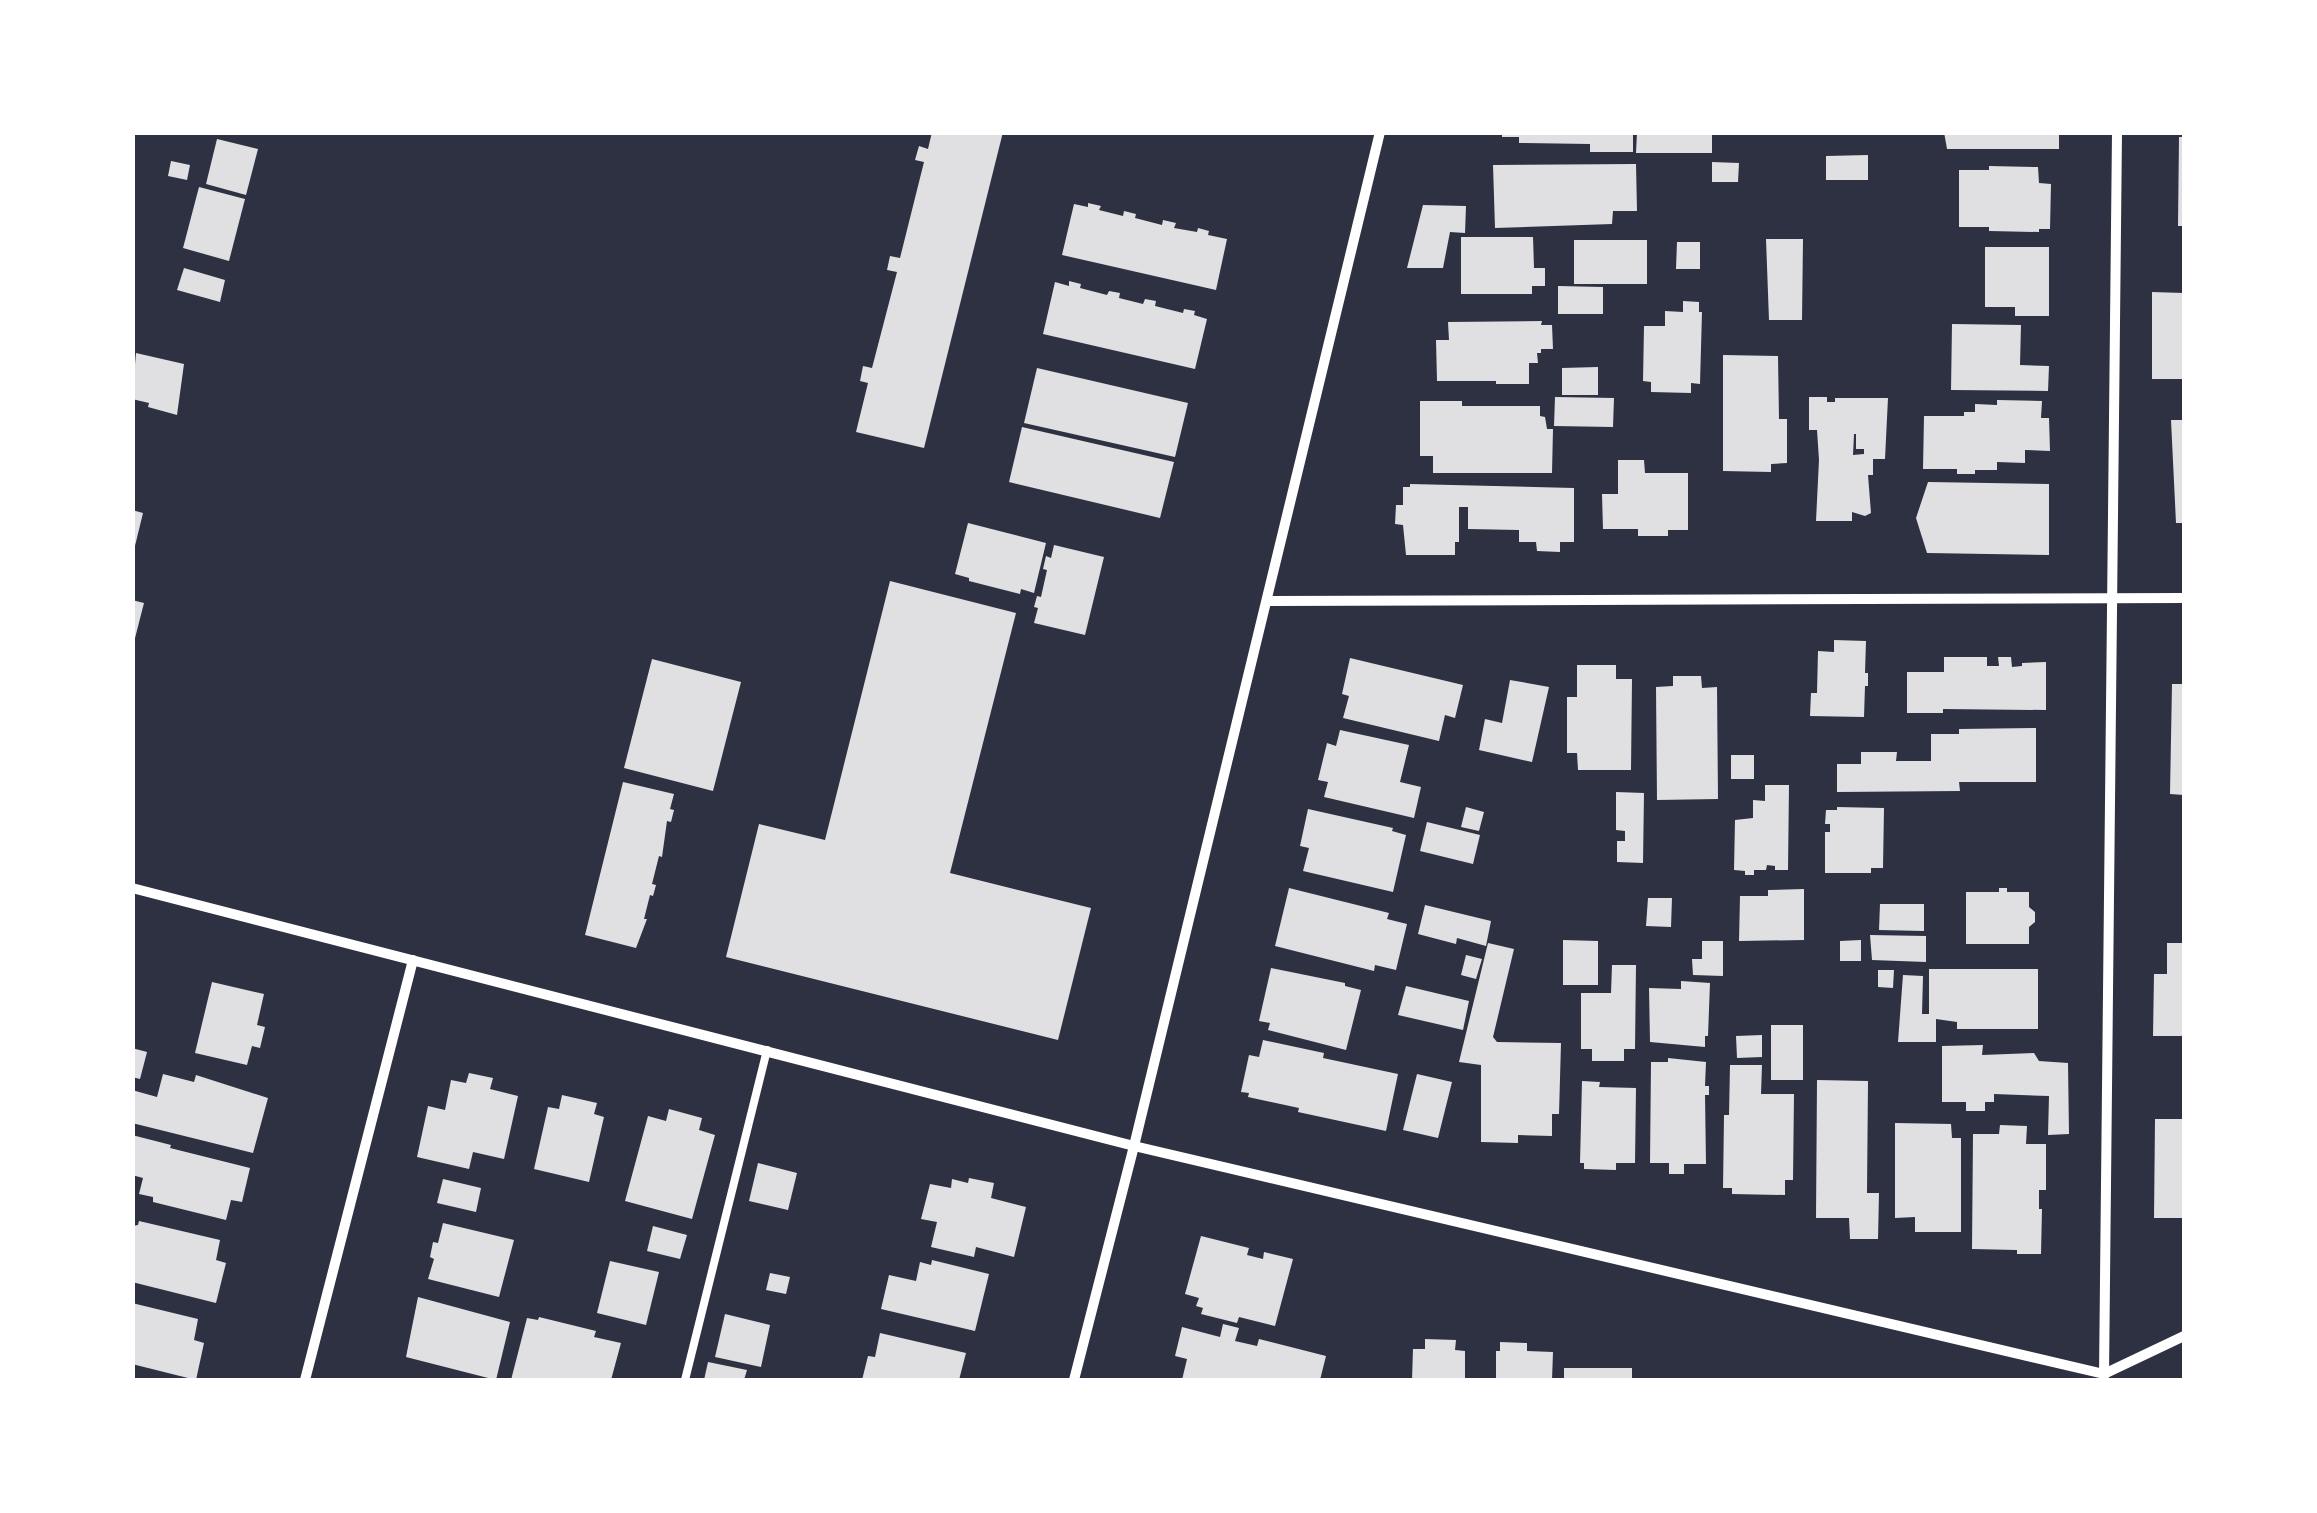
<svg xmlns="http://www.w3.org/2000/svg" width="2317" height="1513" font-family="Poppins,sans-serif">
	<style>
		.building { fill: #e0e0e3; fill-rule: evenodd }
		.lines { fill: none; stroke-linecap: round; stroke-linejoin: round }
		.service { stroke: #fff; stroke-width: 8 }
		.minor { stroke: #fff; stroke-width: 10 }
	</style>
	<rect width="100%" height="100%" fill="#2d3142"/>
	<g class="building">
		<path d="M 932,132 L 1003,132 L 924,448 L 856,432 L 868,383 L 860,381 L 863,366 L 872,368 L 897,272 L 887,270 L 890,256 L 900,258 L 924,162 L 915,160 L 919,146 L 928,149 Z"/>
		<path d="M 1502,132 L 1633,132 L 1633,152 L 1590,152 L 1590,144 L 1519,143 L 1519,137 L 1502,137 Z"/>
		<path d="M 1637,132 L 1712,132 L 1712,153 L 1636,153 Z"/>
		<path d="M 1944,132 L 2059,132 L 2059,149 L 1947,149 Z"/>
		<path d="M 2179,137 L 2184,137 L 2184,226 L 2178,226 Z"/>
		<path d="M 217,139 L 258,149 L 246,195 L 206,184 Z"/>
		<path d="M 1868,155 L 1868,180 L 1826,180 L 1826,156 Z"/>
		<path d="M 171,161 L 190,165 L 187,180 L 168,176 Z"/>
		<path d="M 1712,162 L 1739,163 L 1738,182 L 1712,182 Z"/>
		<path d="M 1636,164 L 1637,211 L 1613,211 L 1612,224 L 1495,228 L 1493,165 Z"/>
		<path d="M 1989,166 L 2038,167 L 2039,183 L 2051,184 L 2050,229 L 2039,229 L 2039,232 L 1989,231 L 1989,227 L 1959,227 L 1959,170 L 1989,170 Z"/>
		<path d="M 199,187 L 245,199 L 229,261 L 183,248 Z"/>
		<path d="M 1088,203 L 1101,206 L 1099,210 L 1123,216 L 1124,211 L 1136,214 L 1135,218 L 1162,225 L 1163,220 L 1176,223 L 1174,228 L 1197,232 L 1198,228 L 1209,231 L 1208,235 L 1227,239 L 1216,290 L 1062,255 L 1074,204 L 1088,207 Z"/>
		<path d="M 1423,205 L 1466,206 L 1465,233 L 1450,232 L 1443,268 L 1407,268 Z"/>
		<path d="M 1461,237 L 1533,237 L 1534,268 L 1545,268 L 1545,286 L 1532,286 L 1532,294 L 1461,294 Z"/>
		<path d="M 1766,239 L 1803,239 L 1802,320 L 1769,320 Z"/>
		<rect x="1574" y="240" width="73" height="44"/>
		<path d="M 1677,242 L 1700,242 L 1700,269 L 1676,269 Z"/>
		<path d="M 1985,247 L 2049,247 L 2049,316 L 2015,316 L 2015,307 L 1985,307 Z"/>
		<path d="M 184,268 L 225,280 L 220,302 L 177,290 Z"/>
		<path d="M 1069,281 L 1081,284 L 1080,288 L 1107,295 L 1109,291 L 1120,293 L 1119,298 L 1143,304 L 1145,299 L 1156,301 L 1155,306 L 1183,313 L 1184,309 L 1195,311 L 1194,315 L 1207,319 L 1195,369 L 1043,334 L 1055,282 L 1069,286 Z"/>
		<path d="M 1558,286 L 1603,287 L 1603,314 L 1558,314 Z"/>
		<path d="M 2152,292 L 2184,293 L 2184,379 L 2152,379 Z"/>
		<path d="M 1683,301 L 1699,302 L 1699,312 L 1702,312 L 1700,384 L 1691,383 L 1691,393 L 1651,392 L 1651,382 L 1643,381 L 1644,326 L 1665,326 L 1665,311 L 1683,312 Z"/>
		<path d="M 1542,321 L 1541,325 L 1552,325 L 1553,349 L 1541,349 L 1541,353 L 1537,353 L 1538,363 L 1529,363 L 1529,384 L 1496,384 L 1496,381 L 1437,381 L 1436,340 L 1449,340 L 1448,322 Z"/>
		<path d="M 1952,324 L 2021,325 L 2020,365 L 2049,366 L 2048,391 L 1951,390 Z"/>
		<path d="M 136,353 L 184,364 L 177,415 L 148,407 L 149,403 L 132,399 Z"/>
		<path d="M 1723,355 L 1778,356 L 1779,419 L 1787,419 L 1787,463 L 1771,464 L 1771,472 L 1723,471 Z"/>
		<path d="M 1598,367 L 1598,395 L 1562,395 L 1562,368 Z"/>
		<path d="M 1037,368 L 1188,403 L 1175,457 L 1024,423 Z"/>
		<path d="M 1555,397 L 1614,398 L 1613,427 L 1554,426 Z"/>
		<path d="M 1809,397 L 1827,397 L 1827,402 L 1835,402 L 1835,398 L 1888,398 L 1885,459 L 1873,459 L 1873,475 L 1868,475 L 1871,513 L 1865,516 L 1852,512 L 1852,521 L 1816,521 L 1819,460 L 1817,430 L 1809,430 ZM 1854,434 L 1856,434 L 1856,449 L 1864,449 L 1864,454 L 1853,455 Z"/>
		<path d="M 1997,400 L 2042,401 L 2041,418 L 2049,418 L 2050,451 L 2025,450 L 2025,463 L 1997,462 L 1997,470 L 1975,470 L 1975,474 L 1957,474 L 1957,469 L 1923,469 L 1924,416 L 1964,416 L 1964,412 L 1975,412 L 1975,404 L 1997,405 Z"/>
		<path d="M 1420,401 L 1462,401 L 1462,406 L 1540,406 L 1540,416 L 1545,417 L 1547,429 L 1553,429 L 1552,473 L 1433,473 L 1433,456 L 1420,456 Z"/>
		<path d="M 2171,420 L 2184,420 L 2184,523 L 2176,523 Z"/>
		<path d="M 1022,427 L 1174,462 L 1160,518 L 1009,482 Z"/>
		<path d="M 1618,460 L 1644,460 L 1645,473 L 1688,473 L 1688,530 L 1668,530 L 1668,536 L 1638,536 L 1638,529 L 1603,529 L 1602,494 L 1618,494 Z"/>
		<path d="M 1928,482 L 2049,484 L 2049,555 L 1927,553 L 1916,518 Z"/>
		<path d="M 1410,484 L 1574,488 L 1574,542 L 1560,542 L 1560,552 L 1537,551 L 1536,542 L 1519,542 L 1519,530 L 1468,529 L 1468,507 L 1459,507 L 1459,542 L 1455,542 L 1455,555 L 1406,555 L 1403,525 L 1395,524 L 1396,505 L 1403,505 L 1403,487 L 1410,487 Z"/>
		<path d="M 132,510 L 143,513 L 134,550 L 132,550 Z"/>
		<path d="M 968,523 L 1046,543 L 1034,593 L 1021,589 L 1020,594 L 969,581 L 969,578 L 955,574 Z"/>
		<path d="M 1054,545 L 1104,557 L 1085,635 L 1034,623 L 1038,608 L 1034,607 L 1037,596 L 1041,597 L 1047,570 L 1043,569 L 1046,556 L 1051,558 Z"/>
		<path d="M 890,581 L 1016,613 L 950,873 L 1091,908 L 1058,1040 L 726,957 L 759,824 L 825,840 Z"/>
		<path d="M 132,600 L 144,603 L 134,642 L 132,641 Z"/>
		<path d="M 1834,640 L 1866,641 L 1865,673 L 1868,673 L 1868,686 L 1865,686 L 1864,717 L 1810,716 L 1811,693 L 1817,693 L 1818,651 L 1834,652 Z"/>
		<path d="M 1944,657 L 1987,657 L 1987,666 L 1999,666 L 1998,657 L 2011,657 L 2012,667 L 2022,666 L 2022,663 L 2046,662 L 2046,710 L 1943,709 L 1943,713 L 1907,713 L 1907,672 L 1944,672 Z"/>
		<path d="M 1350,658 L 1463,685 L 1455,718 L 1445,715 L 1439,741 L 1343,718 L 1349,696 L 1342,694 Z"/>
		<path d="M 652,659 L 741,682 L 713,791 L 624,768 Z"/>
		<path d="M 1577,665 L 1616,665 L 1616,679 L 1632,679 L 1631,770 L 1578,770 L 1577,753 L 1567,753 L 1567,697 L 1577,697 Z"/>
		<path d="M 1673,676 L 1701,676 L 1702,688 L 1717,687 L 1718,799 L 1657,800 L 1656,687 L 1673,686 Z"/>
		<path d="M 1510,680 L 1549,687 L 1532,762 L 1479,750 L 1485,719 L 1502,723 Z"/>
		<path d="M 2172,684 L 2184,684 L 2184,795 L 2170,794 Z"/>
		<path d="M 2036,728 L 2036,782 L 1959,782 L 1960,791 L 1837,792 L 1837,764 L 1861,764 L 1861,752 L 1897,752 L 1896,761 L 1931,761 L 1931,734 L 1959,734 L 1959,729 Z"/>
		<path d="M 1340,730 L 1409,745 L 1400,782 L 1421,787 L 1414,818 L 1324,797 L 1328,782 L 1318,780 L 1327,743 L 1336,746 Z"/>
		<rect x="1731" y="755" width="23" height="24"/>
		<path d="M 623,782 L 674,794 L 670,809 L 674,810 L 671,822 L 667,821 L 662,857 L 659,856 L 652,884 L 656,885 L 653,896 L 650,895 L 644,919 L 647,919 L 636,948 L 585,935 Z"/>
		<path d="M 1765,785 L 1789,785 L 1788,870 L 1775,870 L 1775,866 L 1767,865 L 1766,870 L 1754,870 L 1754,875 L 1745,875 L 1745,871 L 1734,870 L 1735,820 L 1753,818 L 1753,800 L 1765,801 Z"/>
		<path d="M 1616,792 L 1644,793 L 1643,863 L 1617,862 L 1617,841 L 1625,841 L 1625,831 L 1616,830 Z"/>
		<path d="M 1466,807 L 1484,812 L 1479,831 L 1461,827 Z"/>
		<path d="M 1837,807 L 1884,808 L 1883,868 L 1871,868 L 1871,873 L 1825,873 L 1825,832 L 1830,832 L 1830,824 L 1825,824 L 1826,810 L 1837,810 Z"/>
		<path d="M 1308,809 L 1393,828 L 1392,831 L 1406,835 L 1393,892 L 1303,871 L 1309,848 L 1300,846 Z"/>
		<path d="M 1427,822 L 1480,835 L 1473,864 L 1420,851 Z"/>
		<path d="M 1289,888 L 1389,913 L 1387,919 L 1407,924 L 1396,970 L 1375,965 L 1374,971 L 1275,946 Z"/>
		<path d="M 1999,888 L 2007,888 L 2007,892 L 2029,892 L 2029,907 L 2035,912 L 2035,922 L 2029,927 L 2029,944 L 1966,944 L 1966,892 L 1999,892 Z"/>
		<path d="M 1804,889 L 1804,940 L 1739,941 L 1740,896 L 1768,896 L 1768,890 Z"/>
		<path d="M 1648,898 L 1672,898 L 1671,927 L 1646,926 Z"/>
		<path d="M 1880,904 L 1924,904 L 1924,931 L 1879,930 Z"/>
		<path d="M 1425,905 L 1491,921 L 1486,946 L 1457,938 L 1456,944 L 1418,934 Z"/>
		<path d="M 1870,935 L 1926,936 L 1926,962 L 1872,960 Z"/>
		<path d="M 1563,940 L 1598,941 L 1598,985 L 1563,985 Z"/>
		<path d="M 1861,940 L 1861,961 L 1840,961 L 1840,941 Z"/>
		<path d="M 1702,941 L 1723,941 L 1723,976 L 1693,975 L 1692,959 L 1702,959 Z"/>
		<path d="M 1488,943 L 1514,949 L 1493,1037 L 1497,1042 L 1561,1043 L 1559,1114 L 1552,1114 L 1552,1136 L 1518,1135 L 1518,1143 L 1481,1142 L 1481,1065 L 1459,1062 Z"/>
		<path d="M 2167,943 L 2184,943 L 2184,1035 L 2181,1036 L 2153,1036 L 2154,974 L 2167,974 Z"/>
		<path d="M 1466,955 L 1482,959 L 1476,979 L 1461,975 Z"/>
		<path d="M 1612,965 L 1636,965 L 1635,1049 L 1624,1049 L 1624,1061 L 1592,1061 L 1592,1049 L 1581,1049 L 1581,993 L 1611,993 Z"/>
		<path d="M 1271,968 L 1345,983 L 1345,986 L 1361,990 L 1346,1050 L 1268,1030 L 1270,1023 L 1259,1021 Z"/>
		<path d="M 1929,969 L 2038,969 L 2038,1029 L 1957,1029 L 1957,1022 L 1936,1019 L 1936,1042 L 1898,1042 L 1903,975 L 1923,976 L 1922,1014 L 1929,1014 Z"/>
		<path d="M 1878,970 L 1894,970 L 1893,988 L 1878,987 Z"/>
		<path d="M 1681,981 L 1710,983 L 1708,1036 L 1705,1036 L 1705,1047 L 1650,1042 L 1649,988 L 1681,989 Z"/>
		<path d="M 212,982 L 264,994 L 257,1025 L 265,1027 L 260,1048 L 252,1046 L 247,1065 L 195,1053 Z"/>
		<path d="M 1406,986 L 1469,1001 L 1463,1030 L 1398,1015 Z"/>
		<rect x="1771" y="1025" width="32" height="55"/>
		<path d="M 1762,1035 L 1762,1057 L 1737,1058 L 1736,1036 Z"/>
		<path d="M 1263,1040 L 1324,1053 L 1323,1058 L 1398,1074 L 1386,1131 L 1298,1112 L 1299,1108 L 1248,1097 L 1249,1093 L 1241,1092 L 1249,1055 L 1259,1057 Z"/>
		<path d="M 1983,1045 L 1982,1055 L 2034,1053 L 2039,1061 L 2068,1063 L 2069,1134 L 2048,1135 L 2049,1096 L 1994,1094 L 1994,1102 L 1985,1102 L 1985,1111 L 1966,1111 L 1966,1102 L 1942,1102 L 1942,1046 Z"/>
		<path d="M 132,1048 L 147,1052 L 140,1079 L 132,1077 Z"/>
		<path d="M 1668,1058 L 1706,1062 L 1705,1086 L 1709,1086 L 1709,1095 L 1705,1095 L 1706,1164 L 1684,1164 L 1684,1174 L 1669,1174 L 1669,1163 L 1650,1163 L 1651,1062 L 1668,1062 Z"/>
		<path d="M 1730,1065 L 1762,1065 L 1761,1094 L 1794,1094 L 1793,1180 L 1785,1180 L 1785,1195 L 1732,1194 L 1732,1188 L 1723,1188 L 1724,1115 L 1729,1115 Z"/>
		<path d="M 469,1073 L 493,1078 L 490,1089 L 518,1096 L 504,1159 L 473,1152 L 469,1169 L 417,1157 L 428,1106 L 445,1110 L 451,1080 L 466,1083 Z"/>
		<path d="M 163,1074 L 194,1082 L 196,1075 L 268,1098 L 253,1153 L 132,1123 L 132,1090 L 157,1097 Z"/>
		<path d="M 1417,1074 L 1452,1082 L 1438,1138 L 1403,1130 Z"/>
		<path d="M 1817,1080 L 1868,1081 L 1867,1193 L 1879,1193 L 1878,1239 L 1850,1239 L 1849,1218 L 1816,1218 Z"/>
		<path d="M 1582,1081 L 1600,1082 L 1599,1087 L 1636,1088 L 1635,1163 L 1616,1163 L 1616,1170 L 1584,1169 L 1584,1163 L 1580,1163 Z"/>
		<path d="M 562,1095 L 597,1103 L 594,1114 L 604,1117 L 589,1182 L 534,1169 L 548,1107 L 559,1109 Z"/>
		<path d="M 669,1109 L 702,1118 L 699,1130 L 715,1135 L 692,1219 L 625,1201 L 648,1116 L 666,1121 Z"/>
		<path d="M 2155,1119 L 2184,1119 L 2184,1218 L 2154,1218 Z"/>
		<path d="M 1895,1123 L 1951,1124 L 1952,1138 L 1961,1138 L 1961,1232 L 1915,1232 L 1915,1217 L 1895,1218 Z"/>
		<path d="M 2000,1125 L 2027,1126 L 2026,1144 L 2046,1144 L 2046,1190 L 2039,1190 L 2039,1209 L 2042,1209 L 2041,1254 L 2017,1254 L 2017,1250 L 1972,1249 L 1973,1134 L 1999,1134 Z"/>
		<path d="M 132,1135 L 171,1145 L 170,1148 L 250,1168 L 242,1202 L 231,1200 L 226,1220 L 153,1202 L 153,1197 L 139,1194 L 143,1178 L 132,1175 Z"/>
		<path d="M 758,1163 L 797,1173 L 788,1210 L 749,1201 Z"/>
		<path d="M 969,1178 L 994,1183 L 991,1198 L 1026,1207 L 1014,1257 L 976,1247 L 974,1257 L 931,1247 L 937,1222 L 921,1219 L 930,1184 L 951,1188 L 952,1179 L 968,1183 Z"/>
		<path d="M 443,1179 L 481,1188 L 476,1212 L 437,1203 Z"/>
		<path d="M 139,1221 L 220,1240 L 216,1260 L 226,1263 L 216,1303 L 132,1282 L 132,1226 L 138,1225 Z"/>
		<path d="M 443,1223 L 514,1240 L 499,1297 L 428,1279 L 434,1259 L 430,1257 L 433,1242 L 438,1243 Z"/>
		<path d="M 653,1226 L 687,1235 L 680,1259 L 647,1251 Z"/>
		<path d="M 1201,1236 L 1249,1248 L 1247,1255 L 1263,1259 L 1264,1252 L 1293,1259 L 1275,1326 L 1239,1317 L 1237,1323 L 1201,1314 L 1203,1308 L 1196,1306 L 1199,1298 L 1185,1294 Z"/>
		<path d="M 932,1260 L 989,1274 L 975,1331 L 881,1309 L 889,1275 L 916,1281 L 920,1262 L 931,1265 Z"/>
		<path d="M 610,1261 L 659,1272 L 646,1325 L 597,1313 Z"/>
		<path d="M 770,1273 L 790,1277 L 786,1294 L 766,1290 Z"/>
		<path d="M 418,1297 L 510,1322 L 496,1380 L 406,1357 Z"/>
		<path d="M 132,1303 L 198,1319 L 194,1340 L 204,1343 L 196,1380 L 132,1364 Z"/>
		<path d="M 725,1314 L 770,1325 L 761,1367 L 715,1357 Z"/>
		<path d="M 539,1317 L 596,1331 L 594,1337 L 621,1343 L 611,1380 L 511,1380 L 527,1318 L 538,1320 Z"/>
		<path d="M 1223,1324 L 1239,1328 L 1235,1341 L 1257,1346 L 1259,1339 L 1326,1356 L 1320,1380 L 1182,1380 L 1187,1359 L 1175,1356 L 1182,1327 L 1220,1337 Z"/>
		<path d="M 880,1333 L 966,1353 L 959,1380 L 862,1380 L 868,1356 L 875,1357 Z"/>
		<path d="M 1425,1339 L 1456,1340 L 1455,1350 L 1465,1351 L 1465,1380 L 1412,1380 L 1413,1349 L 1425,1349 Z"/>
		<path d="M 1500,1342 L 1527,1343 L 1527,1351 L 1553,1352 L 1552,1380 L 1496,1380 L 1496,1351 L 1500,1351 Z"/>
		<path d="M 708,1362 L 747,1370 L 744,1380 L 704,1380 Z"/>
		<rect x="1564" y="1368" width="68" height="12"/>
	</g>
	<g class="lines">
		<path class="service" d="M 685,1380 L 767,1050"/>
		<g class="minor">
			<path d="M 1267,601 L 2184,598"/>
			<path d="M 132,888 L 1134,1146 L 2104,1374 L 2184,1336"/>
			<path d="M 2104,1376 L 2117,132"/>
			<path d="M 305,1380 L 413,960"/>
			<path d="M 1074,1380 L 1134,1146 L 1380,132"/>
		</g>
	</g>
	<rect width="2317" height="1513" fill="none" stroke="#ffffff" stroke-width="270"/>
</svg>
